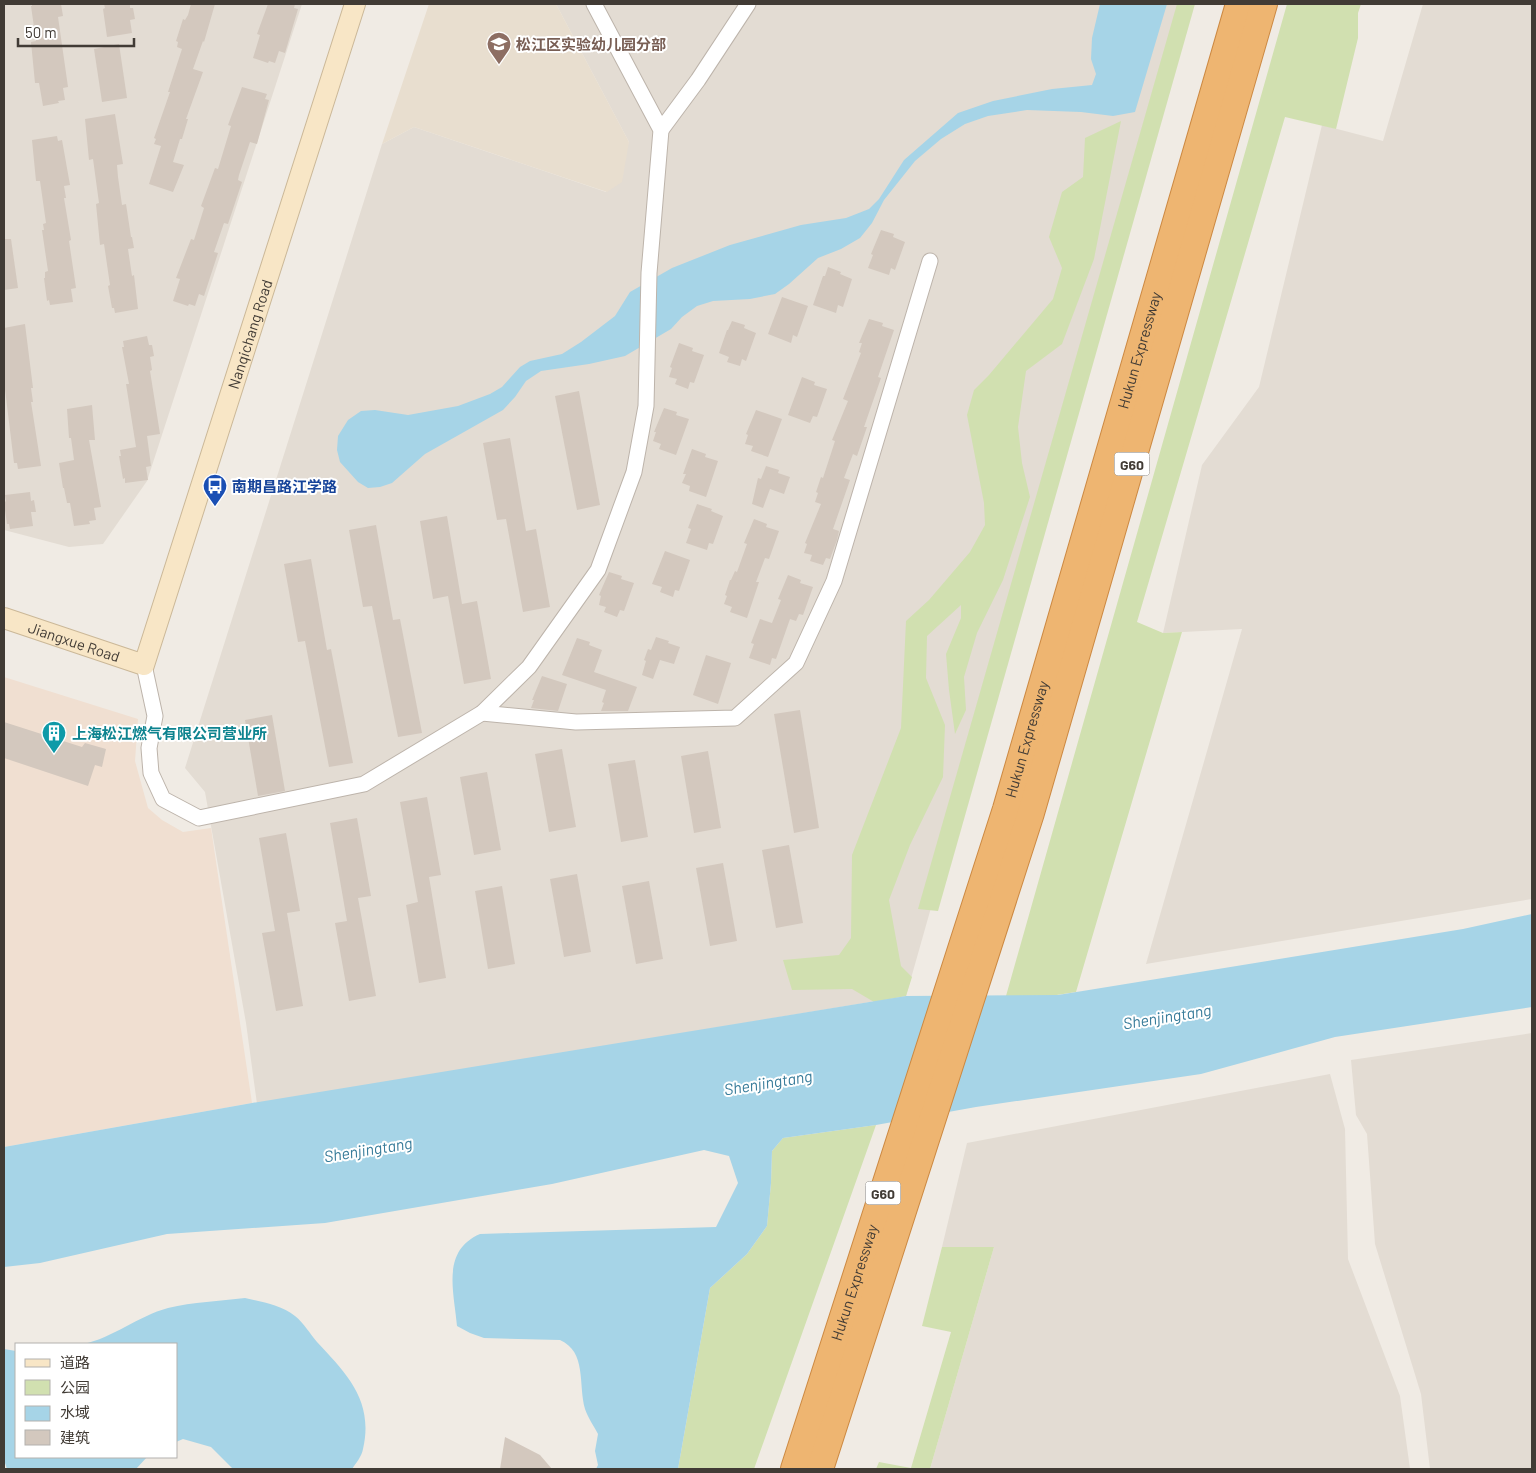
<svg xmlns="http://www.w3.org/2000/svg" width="1536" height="1473" font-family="Barlow,'Noto Sans SC',sans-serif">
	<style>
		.residential { fill: #e3dcd3 }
		.commercial { fill: #f0dfd1 }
		.education { fill: #e8decf }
		.green { fill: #d1e0b0 }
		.water { fill: #a6d4e7 }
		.building { fill: #d3c8be }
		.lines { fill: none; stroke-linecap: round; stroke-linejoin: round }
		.minor-casing { stroke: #bdb4ab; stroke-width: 17 }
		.secondary-casing { stroke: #cbb898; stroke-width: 22 }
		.motorway-casing { stroke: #cc8942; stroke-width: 28 }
		.minor { stroke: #fff; stroke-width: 15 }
		.secondary { stroke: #f8e6c6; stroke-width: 20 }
		.motorway { stroke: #eeb571; stroke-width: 26 }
		.labels { text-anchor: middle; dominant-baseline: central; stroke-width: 4; stroke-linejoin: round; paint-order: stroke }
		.shield { fill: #fff; stroke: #7a7672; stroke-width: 1 }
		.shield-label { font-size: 14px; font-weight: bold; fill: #413b35 }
		.education-label { font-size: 15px; font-weight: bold; fill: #785e54; stroke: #fff; text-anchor: start }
		.street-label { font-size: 15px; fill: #413b35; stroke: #fff }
		.transit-label { font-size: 15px; font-weight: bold; fill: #164399; stroke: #fff; text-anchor: start }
		.culture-label { font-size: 15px; font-weight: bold; fill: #0d838f; stroke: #fff; text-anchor: start }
		.water-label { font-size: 16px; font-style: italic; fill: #387c9a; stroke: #fff }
	</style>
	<rect width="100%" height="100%" fill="#f0ebe4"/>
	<g class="residential">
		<path d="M 4,4 L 302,4 L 147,481 L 103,544 L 69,547 L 4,530 Z"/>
		<path d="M 556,4 L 1187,4 L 906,996 L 257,1104 L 246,1023 L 205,792 L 185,768 L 382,144 L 414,127 L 606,192 L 629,142 Z"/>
		<path d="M 1423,4 L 1532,4 L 1532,899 L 1146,964 L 1242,629 L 1163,633 L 1202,465 L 1259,387 L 1322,125 L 1383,141 Z"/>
		<path d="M 1532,1033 L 1532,1469 L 1430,1469 L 1421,1394 L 1375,1244 L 1367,1134 L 1356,1115 L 1351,1060 Z"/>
		<path d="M 1330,1074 L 1345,1129 L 1348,1259 L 1400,1396 L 1410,1469 L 930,1469 L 994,1247 L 942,1247 L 967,1143 Z"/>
	</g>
	<path class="commercial" d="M 4,677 L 138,719 L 135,761 L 148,808 L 162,820 L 183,832 L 211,828 L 252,1103 L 4,1147 Z"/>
	<path class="education" d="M 429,4 L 556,4 L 629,142 L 622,182 L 607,192 L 414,127 L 382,144 Z"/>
	<g class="green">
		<path d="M 1177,4 L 1195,4 L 938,911 L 918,909 Z"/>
		<path d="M 1287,4 L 1361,4 L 1358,13 L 1358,38 L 1336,129 L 1285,117 L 1137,622 L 1163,633 L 1182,632 L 1076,992 L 1004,1003 Z"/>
		<path d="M 1121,121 L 1094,259 L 1062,344 L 1026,371 L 1018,427 L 1022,463 L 1030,497 L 1003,580 L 977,633 L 964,677 L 966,710 L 955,734 L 949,690 L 946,654 L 961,618 L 961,605 L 927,636 L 926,678 L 945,725 L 943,777 L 910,845 L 889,900 L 901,966 L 912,977 L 906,996 L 874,1002 L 852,989 L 792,990 L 783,960 L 839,955 L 851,938 L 852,855 L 901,728 L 906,621 L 929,600 L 970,552 L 985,525 L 984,503 L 967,415 L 974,390 L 989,375 L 1053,299 L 1062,268 L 1049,237 L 1062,192 L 1083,177 L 1085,138 Z"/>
		<path d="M 876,1125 L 754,1469 L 678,1469 L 710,1288 L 747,1254 L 767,1226 L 771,1183 L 772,1151 L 783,1138 Z"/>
		<path d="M 942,1247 L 994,1247 L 930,1469 L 876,1469 L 879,1462 L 911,1468 L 951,1332 L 922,1326 Z"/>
	</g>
	<g class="water">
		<path d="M 1100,4 L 1167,4 L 1135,112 L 1113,116 L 1081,112 L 1027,110 L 988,116 L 965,124 L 941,139 L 915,161 L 884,200 L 872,223 L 860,238 L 841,249 L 818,258 L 789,284 L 775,294 L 750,299 L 713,301 L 697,306 L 682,317 L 671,329 L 625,356 L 589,364 L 541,371 L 526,381 L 515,397 L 503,410 L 425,454 L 392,483 L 380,487 L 368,488 L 358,482 L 340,462 L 337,450 L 338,436 L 348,420 L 361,411 L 375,410 L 408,415 L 458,406 L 490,394 L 502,387 L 520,367 L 530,361 L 562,354 L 581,342 L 615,316 L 630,292 L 672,268 L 730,245 L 801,225 L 846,218 L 869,209 L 879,199 L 904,160 L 958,113 L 993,101 L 1052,89 L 1092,85 L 1096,74 L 1091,59 L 1092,38 Z"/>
		<path d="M 1532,914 L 1532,1007 L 1335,1037 L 1201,1074 L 976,1107 L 876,1125 L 783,1138 L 772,1151 L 771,1183 L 767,1226 L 747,1254 L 710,1288 L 678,1469 L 596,1469 L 598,1465 L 595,1451 L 598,1434 C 594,1426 588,1418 585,1409 C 578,1384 587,1352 560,1340 L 484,1338 L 470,1333 L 457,1326 C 454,1291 441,1251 480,1234 L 716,1227 L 738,1183 L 729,1156 L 704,1150 L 552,1184 L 325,1223 L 167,1234 L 40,1263 L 4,1267 L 4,1147 L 252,1103 L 906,996 L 1058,995 L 1463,929 Z"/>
		<path d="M 245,1298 C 262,1302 281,1305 295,1316 C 304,1323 310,1334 317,1342 C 347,1374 374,1401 363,1449 C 362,1456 356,1463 352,1469 L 233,1469 L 211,1447 L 183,1439 L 176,1442 L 176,1344 L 83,1344 C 113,1338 138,1316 168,1308 C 193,1302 220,1301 245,1298 Z"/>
		<path d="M 4,1349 L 16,1351 L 16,1457 L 147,1457 L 136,1469 L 7,1469 L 4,1460 Z"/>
	</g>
	<g class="building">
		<path d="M 32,4 L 61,4 L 63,16 L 58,17 L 68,87 L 63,88 L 65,100 L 58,101 L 59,103 L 43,106 L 39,83 L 35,83 L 31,42 L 36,41 L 31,6 L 32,6 Z"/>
		<path d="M 104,4 L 130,4 L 130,8 L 133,8 L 135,19 L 130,20 L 132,33 L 107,37 L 103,9 L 105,8 Z"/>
		<path d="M 191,4 L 215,4 L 204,42 L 203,41 L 193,69 L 203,72 L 186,119 L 188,119 L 182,139 L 180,139 L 173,162 L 184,165 L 173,192 L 149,184 L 161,146 L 154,144 L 156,139 L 154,138 L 170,92 L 168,92 L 182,49 L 177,47 L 178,42 L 176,41 L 183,19 L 185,20 L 188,15 Z"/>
		<path d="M 268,4 L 295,4 L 294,8 L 298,9 L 285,53 L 279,51 L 275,63 L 269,61 L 268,63 L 253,58 L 260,35 L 257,34 Z"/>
		<path d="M 119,44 L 127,98 L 102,102 L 94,49 Z"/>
		<path d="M 242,87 L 267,94 L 265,99 L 269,100 L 257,144 L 250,142 L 239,175 L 238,180 L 242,182 L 228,224 L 224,223 L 214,252 L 218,253 L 204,296 L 199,294 L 195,306 L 189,304 L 188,306 L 173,301 L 180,279 L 176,278 L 191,239 L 194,240 L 204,208 L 201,206 L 215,168 L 218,169 L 231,126 L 228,125 Z"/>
		<path d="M 115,114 L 123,164 L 117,165 L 118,177 L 122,205 L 126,204 L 131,237 L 132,237 L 134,248 L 128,249 L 132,276 L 134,275 L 138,309 L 115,313 L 114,308 L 112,308 L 108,286 L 110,285 L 104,244 L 100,245 L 96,204 L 99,203 L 93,159 L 89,160 L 85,119 Z"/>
		<path d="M 57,136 L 58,141 L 62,140 L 70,185 L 64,186 L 66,198 L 64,198 L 71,240 L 69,241 L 76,288 L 71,289 L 73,302 L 50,305 L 49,300 L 47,301 L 44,278 L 45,278 L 45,272 L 48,271 L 42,230 L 44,230 L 43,224 L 46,223 L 40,181 L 36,181 L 32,140 Z"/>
		<path d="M 881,230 L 894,234 L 893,237 L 905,242 L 895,270 L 891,268 L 889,275 L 868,268 L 873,255 L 871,254 Z"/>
		<path d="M 4,239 L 11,239 L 18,288 L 4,290 Z"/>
		<path d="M 828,267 L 841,272 L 840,274 L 852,279 L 843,307 L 838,305 L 836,313 L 813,305 L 823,276 L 825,276 Z"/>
		<path d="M 782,297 L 808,306 L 797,337 L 793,335 L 791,343 L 768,334 Z"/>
		<path d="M 869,319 L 883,323 L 882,326 L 894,330 L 878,377 L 881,378 L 864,427 L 867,427 L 857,456 L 853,454 L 844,478 L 850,480 L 833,529 L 839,531 L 837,540 L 830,559 L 826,558 L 823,565 L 810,561 L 812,555 L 804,553 L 807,544 L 805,543 L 821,504 L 815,502 L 818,493 L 816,492 L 821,477 L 823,478 L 835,441 L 832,440 L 848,401 L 843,399 L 861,353 L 859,352 L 862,343 L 859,343 Z"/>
		<path d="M 732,321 L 745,325 L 744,328 L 756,333 L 746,361 L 742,359 L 740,366 L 727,362 L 729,357 L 719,353 L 727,330 L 728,330 Z"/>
		<path d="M 25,324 L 33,388 L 31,388 L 33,402 L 31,402 L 41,466 L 18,469 L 17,463 L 14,463 L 4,381 L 4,328 Z"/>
		<path d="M 147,336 L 149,345 L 152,345 L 154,356 L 150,357 L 152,370 L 150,371 L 160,434 L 147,436 L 151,466 L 146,467 L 148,480 L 125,483 L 125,478 L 123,479 L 119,456 L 121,456 L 120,450 L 136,447 L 126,384 L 129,384 L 122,347 L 124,347 L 123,341 Z"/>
		<path d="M 679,343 L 693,348 L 692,351 L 704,355 L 694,383 L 690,382 L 688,389 L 675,384 L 677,379 L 669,377 L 672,368 L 670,367 Z"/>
		<path d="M 802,377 L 815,382 L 814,385 L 827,389 L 817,417 L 813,416 L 810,423 L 788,415 Z"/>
		<path d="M 579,391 L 600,505 L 577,510 L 555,396 Z"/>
		<path d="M 92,405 L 95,440 L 89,440 L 101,507 L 94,508 L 96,520 L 89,521 L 90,524 L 74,526 L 70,503 L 67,503 L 64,488 L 63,488 L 59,463 L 74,460 L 71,438 L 69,438 L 67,409 Z"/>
		<path d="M 664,408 L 677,412 L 676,415 L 689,419 L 676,455 L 659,449 L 661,444 L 653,441 L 656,432 L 654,432 Z"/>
		<path d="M 756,410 L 782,419 L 768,457 L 751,451 L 753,446 L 745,444 L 748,435 L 746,434 Z"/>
		<path d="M 510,438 L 526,531 L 536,529 L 550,607 L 523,612 L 506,519 L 497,520 L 483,443 Z"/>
		<path d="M 692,449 L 706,454 L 705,457 L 718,461 L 706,497 L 689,491 L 690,486 L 682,483 L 686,474 L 683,474 Z"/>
		<path d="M 766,466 L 779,470 L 778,473 L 790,477 L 784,494 L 770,489 L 763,508 L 752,504 L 758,478 L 761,479 Z"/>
		<path d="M 30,492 L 31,501 L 34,500 L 36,512 L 31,512 L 33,526 L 10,529 L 9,524 L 7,524 L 4,503 L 6,501 L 5,495 Z"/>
		<path d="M 697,504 L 712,509 L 711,511 L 723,516 L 713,544 L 709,543 L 707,550 L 686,543 L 691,529 L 688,528 Z"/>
		<path d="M 447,516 L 462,604 L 477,601 L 491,679 L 464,684 L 448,596 L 433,599 L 420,521 Z"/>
		<path d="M 754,519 L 767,524 L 766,527 L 779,531 L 769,559 L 765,558 L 756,582 L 759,582 L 747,618 L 730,612 L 732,607 L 724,604 L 727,596 L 725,595 L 730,580 L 731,580 L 735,571 L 737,572 L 747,544 L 744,543 Z"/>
		<path d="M 376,525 L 393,620 L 400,619 L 422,733 L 398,737 L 372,606 L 363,607 L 349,530 Z"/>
		<path d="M 665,551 L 690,560 L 679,591 L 675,590 L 673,597 L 660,592 L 662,587 L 652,584 Z"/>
		<path d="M 311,559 L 327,650 L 331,649 L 353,763 L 329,767 L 305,641 L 298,642 L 284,564 Z"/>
		<path d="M 609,572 L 622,576 L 621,579 L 634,583 L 624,611 L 620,610 L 617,617 L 604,612 L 606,607 L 599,605 L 601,596 L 599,595 Z"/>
		<path d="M 788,575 L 801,580 L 800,583 L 813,587 L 803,615 L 799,614 L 796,621 L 790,619 L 776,659 L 772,658 L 770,665 L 749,658 L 754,644 L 751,643 L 760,619 L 772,623 L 781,600 L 778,599 Z"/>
		<path d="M 656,637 L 669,641 L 668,643 L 680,647 L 674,664 L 660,660 L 653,679 L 642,675 L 646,661 L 644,660 L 648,649 L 651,650 Z"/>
		<path d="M 577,638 L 590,642 L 589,645 L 602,650 L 594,672 L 637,687 L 628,711 L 601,711 L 604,703 L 602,702 L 606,690 L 562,675 Z"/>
		<path d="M 706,655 L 731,663 L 718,704 L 693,695 Z"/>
		<path d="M 542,676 L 567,684 L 558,711 L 531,708 L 534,700 L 532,700 Z"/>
		<path d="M 800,710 L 819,828 L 794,833 L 774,714 Z"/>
		<path d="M 272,715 L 285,791 L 258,796 L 245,720 Z"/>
		<path d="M 4,722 L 82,747 L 85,743 L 106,749 L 102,767 L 95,765 L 88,786 L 4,758 Z"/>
		<path d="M 562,749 L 576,827 L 549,832 L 535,754 Z"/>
		<path d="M 708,751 L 721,828 L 694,833 L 681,756 Z"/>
		<path d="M 635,760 L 648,837 L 621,842 L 608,764 Z"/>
		<path d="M 487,772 L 501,850 L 474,855 L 460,777 Z"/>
		<path d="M 427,797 L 441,875 L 429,877 L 446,978 L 419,983 L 406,905 L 418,902 L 400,802 Z"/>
		<path d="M 357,818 L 371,896 L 358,898 L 376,996 L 349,1001 L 335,923 L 347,921 L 330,823 Z"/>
		<path d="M 286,833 L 300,911 L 287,913 L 303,1006 L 276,1011 L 262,933 L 275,931 L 259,838 Z"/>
		<path d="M 789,845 L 803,923 L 776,928 L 762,850 Z"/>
		<path d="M 723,863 L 737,941 L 710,946 L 696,868 Z"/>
		<path d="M 577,874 L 591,952 L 564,957 L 550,879 Z"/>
		<path d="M 649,881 L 663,959 L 636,964 L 622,886 Z"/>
		<path d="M 502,886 L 515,964 L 488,969 L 475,891 Z"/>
		<path d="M 505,1437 L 540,1455 L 552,1469 L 500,1469 Z"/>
	</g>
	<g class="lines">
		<defs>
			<g id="minor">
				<path d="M 661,130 L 698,80 L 748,4"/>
				<path d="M 144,665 L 155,716 L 149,748 L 151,773 L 163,799 L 199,818 L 364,784 L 482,713 L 529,667 L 598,570 L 634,472 L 646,406 L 649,273 L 661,130 L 594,4"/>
				<path d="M 482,713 L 576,722 L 735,718 L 796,663 L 834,581 L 930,261"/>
			</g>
			<g id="secondary">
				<path id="s1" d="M 4,618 L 144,665 L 355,4"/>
			</g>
			<g id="motorway">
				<path id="s2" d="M 794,1469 L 1006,809 L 1239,4"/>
				<path d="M 820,1469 L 1031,813 L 1264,4"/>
			</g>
		</defs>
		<use href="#minor" class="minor-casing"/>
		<use href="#secondary" class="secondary-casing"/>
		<use href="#motorway" class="motorway-casing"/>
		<use href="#minor" class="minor"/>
		<use href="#secondary" class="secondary"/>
		<use href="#motorway" class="motorway"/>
	</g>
	<defs>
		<symbol id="school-pin" viewBox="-11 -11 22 30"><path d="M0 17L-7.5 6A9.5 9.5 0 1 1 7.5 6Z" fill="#8d6e63" stroke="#fff"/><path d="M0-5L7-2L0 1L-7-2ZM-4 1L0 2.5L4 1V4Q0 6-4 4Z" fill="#fff"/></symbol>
		<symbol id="bus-pin" viewBox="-11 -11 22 30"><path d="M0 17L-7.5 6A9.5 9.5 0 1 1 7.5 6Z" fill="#1a4fb4" stroke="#fff"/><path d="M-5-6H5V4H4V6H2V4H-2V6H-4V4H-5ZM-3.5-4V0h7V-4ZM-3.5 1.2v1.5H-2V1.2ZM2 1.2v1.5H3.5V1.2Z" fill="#fff"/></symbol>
		<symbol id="building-pin" viewBox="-11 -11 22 30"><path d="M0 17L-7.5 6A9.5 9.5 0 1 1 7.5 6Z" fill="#0f9aa8" stroke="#fff"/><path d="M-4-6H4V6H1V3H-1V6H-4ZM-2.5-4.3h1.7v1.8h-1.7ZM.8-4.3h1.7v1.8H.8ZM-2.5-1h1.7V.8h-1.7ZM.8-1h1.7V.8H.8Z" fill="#fff"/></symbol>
	</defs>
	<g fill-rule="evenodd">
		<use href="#school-pin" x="485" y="30" width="28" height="38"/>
		<use href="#bus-pin" x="201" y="472" width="28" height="38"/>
		<use href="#building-pin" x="40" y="719" width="28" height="38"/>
	</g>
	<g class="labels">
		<g class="shield">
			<rect x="1114.5" y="452.5" width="35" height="23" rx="4"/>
			<rect x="865.5" y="1181.5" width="35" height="23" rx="4"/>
		</g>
		<g class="shield-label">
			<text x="1132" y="464">G60</text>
			<text x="883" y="1193">G60</text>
		</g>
		<g class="education-label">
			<text x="516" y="44">松江区实验幼儿园分部</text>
		</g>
		<g class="street-label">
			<text stroke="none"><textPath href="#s1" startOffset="495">Nanqichang Road</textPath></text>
			<text stroke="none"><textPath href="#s2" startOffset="1171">Hukun Expressway</textPath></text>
			<text stroke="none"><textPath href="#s1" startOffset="74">Jiangxue Road</textPath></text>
			<text stroke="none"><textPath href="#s2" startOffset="766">Hukun Expressway</textPath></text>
			<text stroke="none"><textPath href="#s2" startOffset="196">Hukun Expressway</textPath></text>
		</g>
		<g class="transit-label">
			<text x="232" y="486">南期昌路江学路</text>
		</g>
		<g class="culture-label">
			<text x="72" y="733">上海松江燃气有限公司营业所</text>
		</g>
		<g class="water-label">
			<text transform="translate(1167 1016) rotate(-9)">Shenjingtang</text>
			<text transform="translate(768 1082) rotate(-9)">Shenjingtang</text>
			<text transform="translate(368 1149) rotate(-9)">Shenjingtang</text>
		</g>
	</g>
	<rect width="1536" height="1473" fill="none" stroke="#413b35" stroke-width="10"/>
	<rect x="15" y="1343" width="162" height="115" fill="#ffffff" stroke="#b3b1ae"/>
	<rect x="25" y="1359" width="25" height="8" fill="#f8e6c6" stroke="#b3b1ae"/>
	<text x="60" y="1368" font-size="15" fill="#413b35">道路</text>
	<rect x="25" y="1380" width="25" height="15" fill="#d1e0b0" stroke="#b3b1ae"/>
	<text x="60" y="1393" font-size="15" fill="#413b35">公园</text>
	<rect x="25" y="1406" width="25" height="15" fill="#a6d4e7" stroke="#b3b1ae"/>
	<text x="60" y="1418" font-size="15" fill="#413b35">水域</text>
	<rect x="25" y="1430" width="25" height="15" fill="#d3c8be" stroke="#b3b1ae"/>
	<text x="60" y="1443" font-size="15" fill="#413b35">建筑</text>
	<path d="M18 38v8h116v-8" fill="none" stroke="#413b35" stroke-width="2.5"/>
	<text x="25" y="38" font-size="15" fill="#413b35" stroke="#ffffff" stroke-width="4" paint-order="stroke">50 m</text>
</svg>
